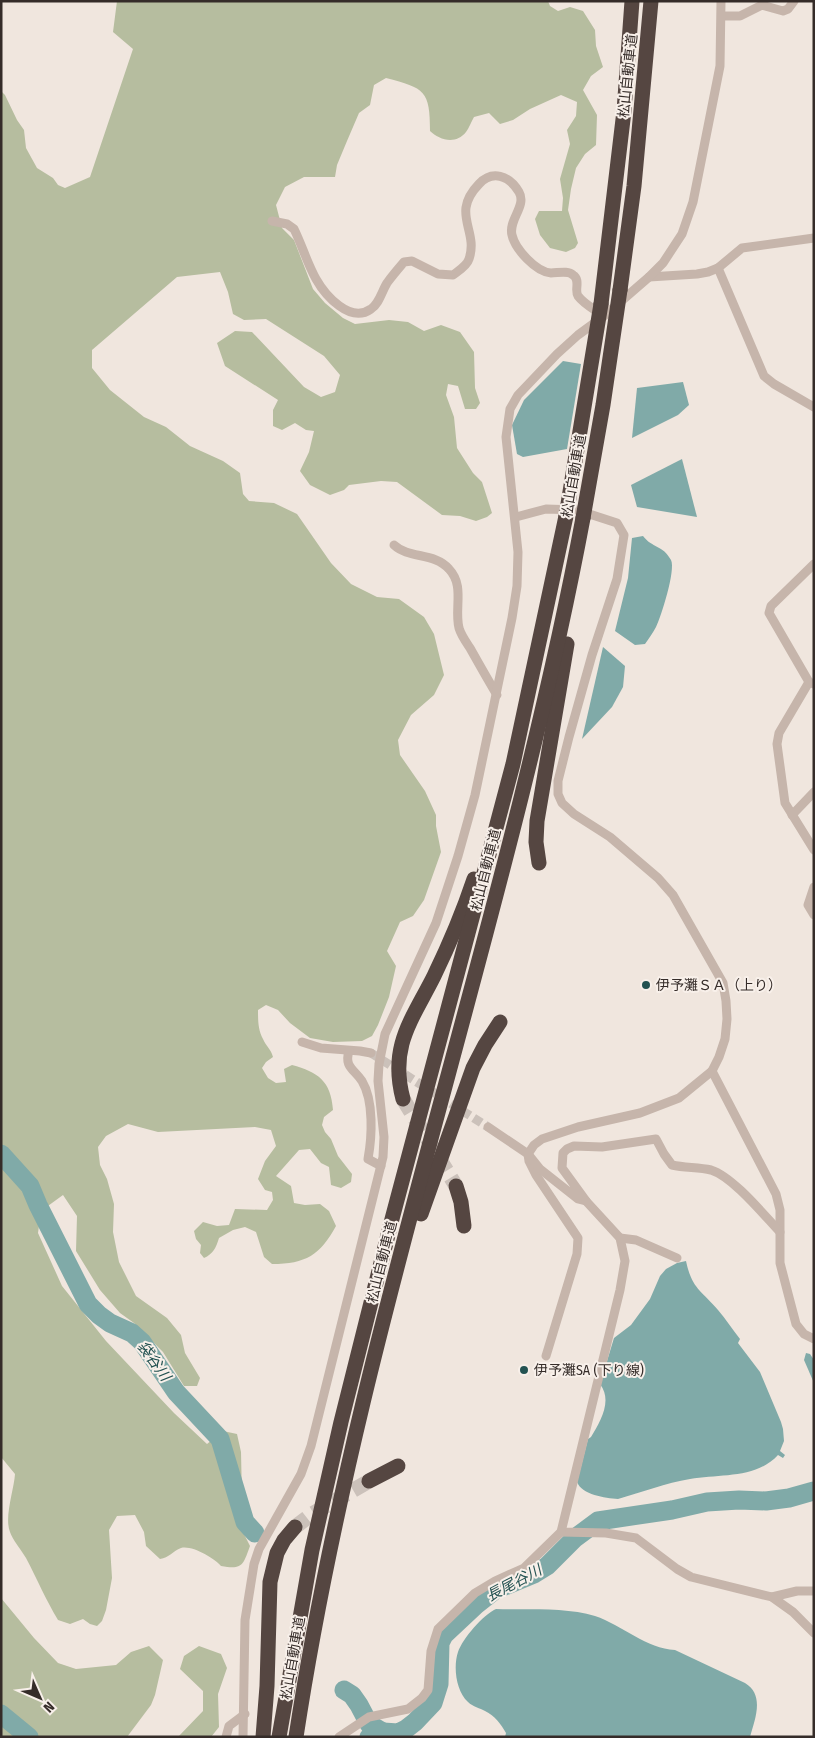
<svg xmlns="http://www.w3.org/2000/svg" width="815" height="1738" font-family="'Fira Sans Condensed','Noto Sans JP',sans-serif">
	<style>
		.green { fill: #b6bd9f }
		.water { fill: #80aaa8 }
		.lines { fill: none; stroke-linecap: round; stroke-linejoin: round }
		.river { stroke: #80aaa8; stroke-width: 19 }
		.street-tunnel { stroke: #cbc1ba; stroke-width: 9; stroke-dasharray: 9 4.5; stroke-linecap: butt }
		.highway-tunnel { stroke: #cbc1ba; stroke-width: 15; stroke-dasharray: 15 8; stroke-linecap: butt }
		.street { stroke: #c6b5ab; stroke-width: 9 }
		.highway { stroke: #554641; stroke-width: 15 }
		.highway-bridge { stroke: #554641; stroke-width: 15 }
		.poi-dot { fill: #235251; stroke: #f8f0ea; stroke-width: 2 }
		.labels { text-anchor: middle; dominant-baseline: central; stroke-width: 4; stroke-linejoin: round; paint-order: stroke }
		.street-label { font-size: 14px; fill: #352c29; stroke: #f8f0ea }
		.poi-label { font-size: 14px; fill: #352c29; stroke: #f8f0ea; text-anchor: start }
		.water-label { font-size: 15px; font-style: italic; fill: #235251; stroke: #f8f0ea }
	</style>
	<rect width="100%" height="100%" fill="#f0e6de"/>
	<g class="green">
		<path d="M 117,1 L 548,1 L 550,6 L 558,11 L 570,7 L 583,11 L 595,30 L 596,46 L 603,67 L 591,76 L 583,90 L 597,115 L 596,145 L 585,154 L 576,168 L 571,189 L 568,210 L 578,243 L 575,248 L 566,252 L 550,248 L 540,235 L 535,219 L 539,211 L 562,211 L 563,198 L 560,179 L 570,144 L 567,130 L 576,116 L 577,102 L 561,95 L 530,109 L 513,120 L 500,124 L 489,113 L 474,117 C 471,122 469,128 466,132 C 456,145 439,140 430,131 C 430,91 425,88 386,78 L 374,85 L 370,105 L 359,113 L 347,141 L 337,165 L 335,177 L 304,177 L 285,187 L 276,205 L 282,228 L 294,240 L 313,289 L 325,303 L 343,318 L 355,324 L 389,320 L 408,322 L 424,331 L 441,325 L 460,332 L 474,352 L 475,388 L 480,403 L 476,409 L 465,409 L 458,386 L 448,384 L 446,395 L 454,417 L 457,448 L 473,473 L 482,482 L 492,513 L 487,517 L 476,521 L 460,516 L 442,515 L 397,482 L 381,481 L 349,485 L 344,490 L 330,495 L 310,485 L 300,471 L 309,452 L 314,431 L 306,430 L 295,423 L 282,430 L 273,426 L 273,410 L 278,400 L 225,366 L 217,343 L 235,331 L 252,332 L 304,387 L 321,397 L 335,392 L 340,375 L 324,356 L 266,319 L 244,320 L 233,314 L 228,292 L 220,272 L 177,277 L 92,350 L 92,368 L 110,390 L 144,417 L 166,427 L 190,446 L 223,461 L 240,473 L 243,494 L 249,501 L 274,503 L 297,514 L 331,563 L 351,584 L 377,597 L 399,599 L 424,617 L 434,634 L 444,675 L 434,695 L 411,715 L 398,740 L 400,755 L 425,791 L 436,815 L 436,826 L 441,852 L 424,900 L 413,916 L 400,922 L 387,951 L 396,966 L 389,997 L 378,1025 L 372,1036 L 362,1041 L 333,1042 L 310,1038 L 290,1023 L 278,1010 L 266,1005 L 258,1010 C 258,1020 258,1030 263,1039 C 266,1046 271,1049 273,1057 L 266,1062 L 262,1068 L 268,1078 L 276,1083 L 286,1082 L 284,1069 L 292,1065 C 318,1072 331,1081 333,1110 L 324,1117 L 322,1125 L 325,1132 L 331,1139 L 338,1156 L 352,1174 L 351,1182 L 341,1188 L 331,1185 L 329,1167 L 321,1163 L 310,1149 L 299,1150 L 276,1176 L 291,1186 L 294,1203 L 305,1205 L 320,1204 L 329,1211 L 336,1226 C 320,1255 306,1264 272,1264 L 264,1257 L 256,1232 L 245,1227 L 233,1230 L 219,1238 C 216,1248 213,1254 204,1258 L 200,1253 L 201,1245 L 196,1239 L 194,1231 L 203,1222 L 217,1226 L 229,1225 L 235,1209 L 267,1210 L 273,1200 L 272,1192 L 265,1190 L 258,1179 L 265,1161 L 276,1146 L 271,1130 L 255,1127 L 158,1132 L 128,1124 L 106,1136 L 98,1147 L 100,1165 L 107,1179 L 114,1204 L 113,1232 L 119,1262 L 136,1296 L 167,1318 L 181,1335 L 185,1353 L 200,1378 L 197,1386 L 184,1386 L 163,1352 L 134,1323 L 120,1313 L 100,1290 L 76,1251 L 77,1216 L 63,1195 L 41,1211 L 38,1233 L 62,1286 L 106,1341 L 174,1413 L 207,1444 L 223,1431 L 237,1434 L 241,1452 L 242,1498 L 238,1522 L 250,1546 C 243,1565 243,1570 221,1566 C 214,1558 192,1545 181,1548 C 173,1551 169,1558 160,1559 L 146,1546 L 144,1532 L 135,1515 L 117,1516 L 109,1530 L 112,1578 L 106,1610 L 102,1621 L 97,1626 L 90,1624 L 83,1619 L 70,1624 L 58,1620 C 46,1600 37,1579 26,1558 C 22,1551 12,1539 10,1532 C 4,1517 14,1490 15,1474 L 1,1457 L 1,91 L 5,95 L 17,120 L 24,130 L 26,148 L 37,168 L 53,178 L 58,185 L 65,188 L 90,177 L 133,49 L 113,32 Z"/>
		<path d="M 1,1598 L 34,1638 L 58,1663 L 76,1669 L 116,1665 L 131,1652 L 149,1646 L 163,1660 L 155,1695 L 151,1705 L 127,1737 L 1,1737 Z"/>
		<path d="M 199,1646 L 221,1654 L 227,1668 L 218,1694 L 219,1727 L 211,1737 L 178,1737 L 203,1711 L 203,1691 L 180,1669 L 184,1656 Z"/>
	</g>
	<g class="water">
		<path d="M 563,361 L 581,364 L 567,449 L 523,457 L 517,454 L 512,425 L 524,400 Z"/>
		<path d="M 683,382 L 689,405 L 678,415 L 632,438 L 637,388 Z"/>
		<path d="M 682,459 L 697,517 L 637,507 L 631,485 Z"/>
		<path d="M 643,536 C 652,548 663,545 671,560 C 676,570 661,617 656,627 C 653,633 649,638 645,644 L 635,645 L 615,631 L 628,578 L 632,538 Z"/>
		<path d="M 603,647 L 625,666 L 623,687 L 612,707 L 582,739 Z"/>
		<path d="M 686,1261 C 692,1289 701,1290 718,1310 C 726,1319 732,1329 740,1339 L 738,1343 L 760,1372 L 781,1422 L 783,1429 L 784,1441 L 780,1451 L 785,1455 L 783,1458 L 778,1455 C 756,1479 720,1474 690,1479 C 666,1483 642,1492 618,1499 C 605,1498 582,1495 577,1482 L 588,1439 L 591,1437 C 600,1422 613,1401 600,1384 L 614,1338 L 631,1325 L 650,1299 L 660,1276 L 666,1269 L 677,1263 Z"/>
		<path d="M 806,1353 L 810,1354 L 814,1360 L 814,1383 L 804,1360 Z"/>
		<path d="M 496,1609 C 526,1610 566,1607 595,1616 C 622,1625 647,1649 675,1650 L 745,1683 C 765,1695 755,1719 750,1737 L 505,1737 L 506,1733 C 501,1724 495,1716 485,1711 C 480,1708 473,1707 468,1702 C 456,1691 453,1667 458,1652 C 463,1638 483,1615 496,1609 Z"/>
	</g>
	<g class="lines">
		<g class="river">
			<path d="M 1,1154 L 30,1186 L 38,1205 L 88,1304 L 99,1315 L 110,1323 L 132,1333 L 142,1342 L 176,1392 L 220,1439 L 245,1522 L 255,1533"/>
			<path d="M 344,1690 L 352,1695 L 359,1705 L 369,1724 L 381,1731"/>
			<path d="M 1,1714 L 29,1737"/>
			<path d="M 369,1737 L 383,1732 L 398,1733 L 406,1729 L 415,1722 L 433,1703 L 439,1684 L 440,1643 L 444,1635 L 476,1605 L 495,1590 L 534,1574 L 547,1566 L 575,1538 L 598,1521 L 672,1510 L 707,1502 L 739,1500 L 766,1501 L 789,1498 L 814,1491"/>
		</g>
		<path class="street-tunnel" d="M 371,1053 L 488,1127"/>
		<g class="highway-tunnel">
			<path d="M 403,1099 L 456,1186"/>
			<path d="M 295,1527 L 312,1514 L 369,1481"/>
		</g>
		<g class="street">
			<path d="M 722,16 L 740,16 L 762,5 L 783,11 L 788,9 L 794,1"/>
			<path d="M 272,221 L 287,224 L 294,229 C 302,245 307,263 316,279 C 325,295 350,324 371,309 C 379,304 382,291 387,283 C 392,276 398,269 404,262 L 412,261 L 438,274 L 453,275 C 458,271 467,266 469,259 C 479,230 450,214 479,184 C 492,170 509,175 519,192 C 527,206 508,220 512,235 C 515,249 536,272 551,273 C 558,273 568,270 573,275 C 581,280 574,290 578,296 C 584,304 594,309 602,315"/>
			<path d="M 718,268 L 764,376 L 774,384 L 814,407"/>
			<path d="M 649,277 L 697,274 L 708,272 L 718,268 L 742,248 L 814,238"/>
			<path d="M 516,517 L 546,509 L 577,510 L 617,523 L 624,535 L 617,579 L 592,655 L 569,737 L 558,781 L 558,794 L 562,803 L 574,814 L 610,837 L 658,878 L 673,895 L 723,983 L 726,1001 L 727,1019 L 725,1039 L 719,1057 L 712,1071 L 679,1098 L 640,1113 L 578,1127 L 542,1139 L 534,1145 L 528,1154 L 529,1161 L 536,1175 L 578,1238 L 577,1254 L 546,1356"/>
			<path d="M 394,545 C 409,559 434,552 449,569 C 465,586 454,608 459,628 C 461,635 466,642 470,648 C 479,664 488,680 497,695"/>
			<path d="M 809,682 L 779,733 L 777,744 L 785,803 L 814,850"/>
			<path d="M 814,684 L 809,682 L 769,613 L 771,606 L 814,564"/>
			<path d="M 792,815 L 814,792"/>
			<path d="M 814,887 L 808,905 L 814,915"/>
			<path d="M 302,1042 L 321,1048 L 360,1051 L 371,1053"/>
			<path d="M 349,1051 C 344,1067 354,1069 362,1081 C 374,1101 372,1137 368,1159 L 381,1166"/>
			<path d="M 712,1071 L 776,1194 L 780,1210 L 780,1263 L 796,1324 L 804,1334 L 814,1339"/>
			<path d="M 488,1127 L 528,1154 L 540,1169 L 578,1199 L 586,1201 L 562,1168 L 563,1153 L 567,1149 L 574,1146 L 602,1147 L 656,1139 L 664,1154 L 672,1165 C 685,1168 698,1167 711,1170 C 733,1177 763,1214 780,1232"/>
			<path d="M 586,1201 L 620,1238 L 625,1261 L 620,1290 L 561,1532 L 606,1533 L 636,1538 L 677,1569 L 691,1577 L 772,1597 L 793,1612 L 814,1633"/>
			<path d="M 620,1238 L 636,1240 L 677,1258"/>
			<path d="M 772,1597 L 797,1591 L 814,1591"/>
			<path d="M 226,1737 L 229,1726 L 245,1714"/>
			<path d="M 243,1737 L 245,1620 L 254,1564 L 259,1549 L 301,1474 L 311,1446 L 383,1157 L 384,1137 L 378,1081 L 379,1064 L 385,1034 L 436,923 L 458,856 L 475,795 L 512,618 L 517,586 L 518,552 L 506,437 L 510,409 L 518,395 L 557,354 L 578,335 L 604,316 L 649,277 L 663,263 L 682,234 L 693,202 L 720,66 L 721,1"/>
			<path d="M 339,1737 L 369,1717 L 408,1709 L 422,1698 L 428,1690 L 431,1651 L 438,1629 L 475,1593 L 495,1581 L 524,1568 L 561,1532"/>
		</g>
		<g class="highway">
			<path d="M 620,290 L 634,186 L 651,1"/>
			<path d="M 601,304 L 624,111 L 632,1"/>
			<path d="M 539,863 L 536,842 L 537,821 L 567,644"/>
			<path d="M 403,1099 C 389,1046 412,1020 434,976 C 449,945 463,912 474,879"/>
			<path d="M 456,1186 L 461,1202 L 464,1226"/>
			<path d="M 421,1214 L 473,1068 L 485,1045 L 500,1022"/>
			<path d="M 369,1481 L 398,1466"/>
			<path d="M 263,1737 L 267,1686 L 270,1582 L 277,1553 L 284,1540 L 295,1527"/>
			<path d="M 279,1737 L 312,1550 L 341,1422 L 392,1219 L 513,764 L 566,516"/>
			<path d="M 296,1737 C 359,1323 506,929 583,518"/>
		</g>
		<g class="highway-bridge">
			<path d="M 566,516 L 601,304"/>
			<path d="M 583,518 L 603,405 L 620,290"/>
		</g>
	</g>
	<g class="poi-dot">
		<circle cx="646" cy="985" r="5"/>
		<circle cx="524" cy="1370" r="5"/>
	</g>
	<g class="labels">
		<g class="street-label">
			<text transform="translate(628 76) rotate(-84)">松山自動車道</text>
			<text transform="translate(574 476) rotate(-80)">松山自動車道</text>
			<text transform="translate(486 870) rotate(-76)">松山自動車道</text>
			<text transform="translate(382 1262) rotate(-76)">松山自動車道</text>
			<text transform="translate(293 1658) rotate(-80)">松山自動車道</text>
		</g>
		<g class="poi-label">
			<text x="656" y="985">伊予灘ＳＡ（上り）</text>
			<text x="534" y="1370">伊予灘SA (下り線)</text>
		</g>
		<g class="water-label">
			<text transform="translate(154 1361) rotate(54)">袋谷川</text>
			<text transform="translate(514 1583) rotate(-28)">長尾谷川</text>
		</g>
	</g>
	<rect width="815" height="1738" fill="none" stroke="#352c29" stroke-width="5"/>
	<g transform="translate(40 1698) rotate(135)" stroke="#f8f0ea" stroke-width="4" paint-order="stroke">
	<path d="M0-4L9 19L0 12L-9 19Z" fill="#352c29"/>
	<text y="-8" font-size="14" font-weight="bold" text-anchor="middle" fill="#352c29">N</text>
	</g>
</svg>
